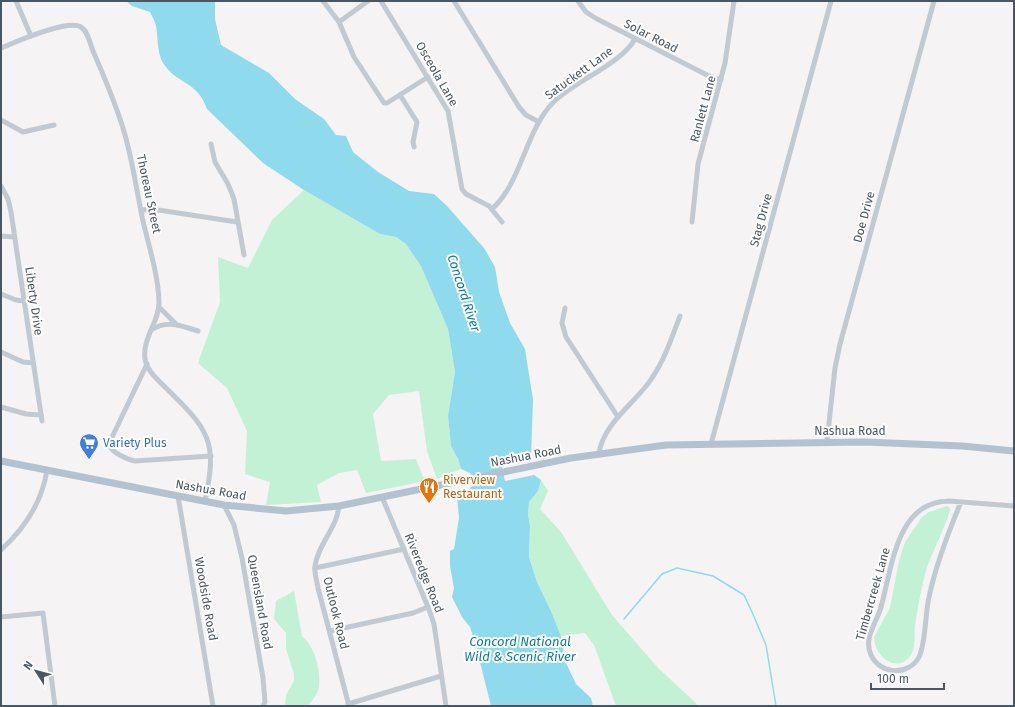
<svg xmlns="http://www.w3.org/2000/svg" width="1015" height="707" font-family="'Fira Sans',sans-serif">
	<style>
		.green { fill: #c3f1d5 }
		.water { fill: #90daee }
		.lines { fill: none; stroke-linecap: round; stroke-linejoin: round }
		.stream { stroke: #90daee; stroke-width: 1.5 }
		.minor { stroke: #c1cad2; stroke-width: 5 }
		.major { stroke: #b3c2d1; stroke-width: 7 }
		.labels { text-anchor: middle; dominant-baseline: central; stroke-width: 4; stroke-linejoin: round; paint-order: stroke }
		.street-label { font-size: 12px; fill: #4a5661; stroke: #fff }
		.shop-label { font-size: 12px; fill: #366cbe; stroke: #fff; text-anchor: start }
		.food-label { font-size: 12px; fill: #c56008; stroke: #fff; text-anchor: start }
		.water-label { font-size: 13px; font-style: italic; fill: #0c7c9b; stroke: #fff }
	</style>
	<rect width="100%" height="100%" fill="#f5f3f3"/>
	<g class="green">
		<path d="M 304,190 L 380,234 L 396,237 L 406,244 L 421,266 L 448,329 L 455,372 L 448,416 L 451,446 L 458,459 L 461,469 L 437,479 L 427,451 L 419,391 L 389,395 L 373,414 L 381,461 L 416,459 L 425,481 L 366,493 L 357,470 L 339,473 L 317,485 L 321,502 L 266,505 L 270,482 L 245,474 L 247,431 L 227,388 L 198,363 L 220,302 L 218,257 L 248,268 L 272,220 Z"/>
		<path d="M 541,480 L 548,491 L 540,509 L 561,532 L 612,615 L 658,668 L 699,706 L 616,706 L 594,645 L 585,633 L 561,636 L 551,611 L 537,582 L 529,557 L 530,526 L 528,515 L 529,502 L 538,491 Z"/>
		<path d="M 947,506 L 950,508 C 951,515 929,559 926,571 C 921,589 918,607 915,625 C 914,635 916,647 911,655 C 897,675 874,656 874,637 L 890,608 L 899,561 L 905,542 L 922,517 L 929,512 Z"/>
		<path d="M 294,591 L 302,636 C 315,647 321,670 319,687 C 318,694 312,700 308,706 L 285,706 L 286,695 L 294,681 L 294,674 L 286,649 L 286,633 L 274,619 L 276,601 Z"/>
	</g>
	<path class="water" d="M 126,1 L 215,1 L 215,19 L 221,45 L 269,73 L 295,99 L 324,119 L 336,135 L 346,136 L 353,152 L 378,172 L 409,191 L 434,194 L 447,206 L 484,248 L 495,267 L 499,292 L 510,323 L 525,349 L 533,400 L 531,456 L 501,464 L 505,481 L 534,475 L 541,480 L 538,491 L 529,502 L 528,515 L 530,526 L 529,557 L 537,582 L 551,611 L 561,636 L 565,661 L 576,684 L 591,698 L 593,706 L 491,706 L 475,642 L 470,627 L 462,617 L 452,597 L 454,588 L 450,566 L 450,551 L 454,549 L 459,518 L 457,496 L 469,490 L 474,483 L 470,473 L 461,469 L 458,459 L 451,446 L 448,416 L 455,372 L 448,329 L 421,266 L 406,244 L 396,237 L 380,234 L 304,190 L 263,163 L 207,109 C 197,80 177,85 163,63 C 157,53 158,37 156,26 C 155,21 152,16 150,12 L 132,6 Z"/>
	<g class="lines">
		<path class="stream" d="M 624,619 L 662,574 L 677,568 L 713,576 L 744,595 L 752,612 L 766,645 L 776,706"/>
		<g class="minor">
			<path d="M 16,1 L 31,36"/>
			<path d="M 323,1 L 339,22 L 354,57 L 384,103 L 387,103 L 428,77"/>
			<path d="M 381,1 L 448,111 L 462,189 L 466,194 L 489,206 L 502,222"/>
			<path d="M 454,1 L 519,107 L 526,115 L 539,122"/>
			<path d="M 578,1 L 586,12 L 597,19 L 707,75 L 721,80"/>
			<path d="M 339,22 L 368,1"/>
			<path d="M 1,48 C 16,42 67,19 81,27 C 88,31 90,44 93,51 C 105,79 117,106 125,135 C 133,163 137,193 143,221 C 149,247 158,274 159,301 C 160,321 142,338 145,359 C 147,371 158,380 166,388 C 209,430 218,441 205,501"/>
			<path d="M 400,95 L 417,122 L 413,142 L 414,147"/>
			<path d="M 1,120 L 23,132 L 54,125"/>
			<path d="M 211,144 L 215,162 L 228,184 L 234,199 L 244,255"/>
			<path d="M 1,186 L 8,199 L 11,212 L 42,421"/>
			<path d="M 492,209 C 520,184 525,136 549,107 C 569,83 621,65 635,39"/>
			<path d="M 141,210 L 152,209 L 237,222"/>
			<path d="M 692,222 L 698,164 L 725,63 L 734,1"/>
			<path d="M 1,236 L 14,237"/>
			<path d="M 1,294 L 16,300 L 24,301"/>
			<path d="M 159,307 L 175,323"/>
			<path d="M 565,308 L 562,323 L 566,337 L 618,417"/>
			<path d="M 151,330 C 168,319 181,326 198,331"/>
			<path d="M 1,352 L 23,362 L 33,363"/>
			<path d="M 147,364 L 114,433 C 113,436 109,442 110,446 C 112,453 129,460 135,461 L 211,456"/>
			<path d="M 1,407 L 26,414 L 41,415"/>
			<path d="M 827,441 L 835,368 L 840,344 L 934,1"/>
			<path d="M 711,444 L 831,1"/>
			<path d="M 599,453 C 604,422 636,403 652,378 C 665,359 672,337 680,316"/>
			<path d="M 178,496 L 213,706"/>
			<path d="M 382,497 L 428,607 L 434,624 L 446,706"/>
			<path d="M 961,502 C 948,533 936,564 929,597 C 925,613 926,643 919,657 C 909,676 880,675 871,655 C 863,638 877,622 881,607 C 892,569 896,501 949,501 L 1014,506"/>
			<path d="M 224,505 L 234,525 L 242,558 L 263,678 L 265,702 L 263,706"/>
			<path d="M 339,506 C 337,528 318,544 315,566 C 314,573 317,581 318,588 L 349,706"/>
			<path d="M 1,550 C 25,528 42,503 47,470"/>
			<path d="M 315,568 L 404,549"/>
			<path d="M 1,617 L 43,613 L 55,706"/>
			<path d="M 330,631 L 413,613 L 428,607"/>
			<path d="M 348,704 L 441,676"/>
		</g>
		<path class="major" d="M 1,461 L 224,505 L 286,511 L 339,506 L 571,458 L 666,445 L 865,442 L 962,446 L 1014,451"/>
	</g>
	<defs>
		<symbol id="supermarket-pin" viewBox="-11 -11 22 30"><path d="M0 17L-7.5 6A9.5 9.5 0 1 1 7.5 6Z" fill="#3f7fe0" stroke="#fff"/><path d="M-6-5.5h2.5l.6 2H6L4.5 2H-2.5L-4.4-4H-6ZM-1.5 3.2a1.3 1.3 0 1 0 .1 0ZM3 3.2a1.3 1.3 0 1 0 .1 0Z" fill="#fff"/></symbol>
		<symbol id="restaurant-pin" viewBox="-11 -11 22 30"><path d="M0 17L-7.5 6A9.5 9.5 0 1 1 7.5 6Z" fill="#e8710a" stroke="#fff"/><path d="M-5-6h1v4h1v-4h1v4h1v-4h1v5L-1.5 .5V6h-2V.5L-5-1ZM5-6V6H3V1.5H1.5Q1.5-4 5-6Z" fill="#fff"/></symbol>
	</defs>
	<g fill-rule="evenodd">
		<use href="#supermarket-pin" x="78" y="432" width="22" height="30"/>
		<use href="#restaurant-pin" x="418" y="476" width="22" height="30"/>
	</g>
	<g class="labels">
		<g class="street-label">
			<text transform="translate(651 36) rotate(27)">Solar Road</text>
			<text transform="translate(579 73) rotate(-36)">Satuckett Lane</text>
			<text transform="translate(437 74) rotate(60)">Osceola Lane</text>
			<text transform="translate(703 109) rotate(-75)">Ranlett Lane</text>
			<text transform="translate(149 194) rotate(78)">Thoreau Street</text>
			<text transform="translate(864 217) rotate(-75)">Doe Drive</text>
			<text transform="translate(761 220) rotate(-75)">Stag Drive</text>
			<text transform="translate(34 301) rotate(82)">Liberty Drive</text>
			<text x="850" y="431">Nashua Road</text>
			<text transform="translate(526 456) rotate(-11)">Nashua Road</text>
			<text transform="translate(211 490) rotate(10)">Nashua Road</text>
			<text transform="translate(424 573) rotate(68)">Riveredge Road</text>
			<text transform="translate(873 594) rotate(-74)">Timbercreek Lane</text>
			<text transform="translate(206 599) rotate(80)">Woodside Road</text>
			<text transform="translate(260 602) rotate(80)">Queensland Road</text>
			<text transform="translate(336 613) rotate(76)">Outlook Road</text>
		</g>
		<g class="shop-label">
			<text x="103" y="443">Variety Plus</text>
		</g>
		<g class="food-label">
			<text x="443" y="480">Riverview<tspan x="443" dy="14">Restaurant</tspan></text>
		</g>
		<g class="water-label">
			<text transform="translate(464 293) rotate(72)">Concord River</text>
			<text x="520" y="641">Concord National<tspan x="520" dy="15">Wild &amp; Scenic River</tspan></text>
		</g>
	</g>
	<rect width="1015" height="707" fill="none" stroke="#4a5661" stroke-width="4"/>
	<g transform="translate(36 671) rotate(306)" stroke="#ffffff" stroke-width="3" paint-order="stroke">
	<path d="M0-3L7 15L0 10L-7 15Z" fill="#4a5661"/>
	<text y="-6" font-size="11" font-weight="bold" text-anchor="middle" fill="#4a5661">N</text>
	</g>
	<path d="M871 683v6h73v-6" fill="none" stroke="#4a5661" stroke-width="2"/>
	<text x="877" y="683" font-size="12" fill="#4a5661" stroke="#ffffff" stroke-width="3" paint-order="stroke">100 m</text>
</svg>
